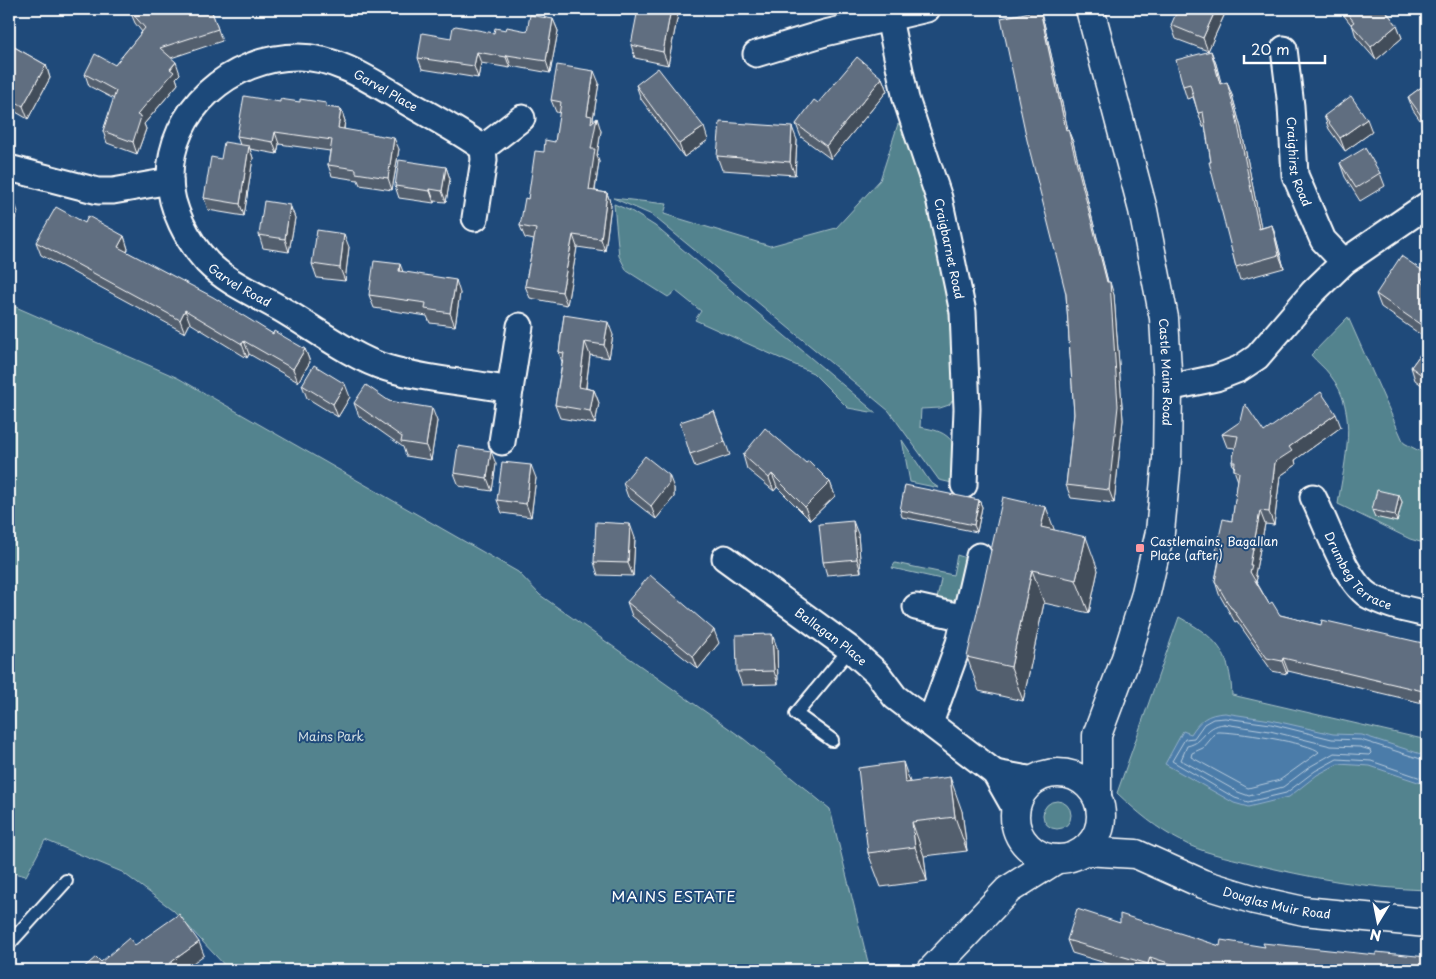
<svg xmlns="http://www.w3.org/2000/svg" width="1436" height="979" font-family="'Playpen Sans',sans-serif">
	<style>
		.green { fill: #52838e; stroke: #a8c1c6 }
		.water { fill: #4b7ca9; stroke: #93b0cb }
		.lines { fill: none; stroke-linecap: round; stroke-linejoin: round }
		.shore { stroke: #b7cbdd; stroke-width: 1 }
		.service-casing { stroke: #fff; stroke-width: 16 }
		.minor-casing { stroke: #fff; stroke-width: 29 }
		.tertiary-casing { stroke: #fff; stroke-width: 31 }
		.service { stroke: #1f4a7a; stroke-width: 12 }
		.minor { stroke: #1f4a7a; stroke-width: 25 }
		.tertiary { stroke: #1f4a7a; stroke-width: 28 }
		.wall { fill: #535f6e; stroke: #fff }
		.shaded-wall { fill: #434d5a; stroke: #fff }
		.building { fill: #606e80; stroke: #fff }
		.poi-dot { fill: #ff9aa2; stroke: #1f4a7a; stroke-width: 2 }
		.labels { text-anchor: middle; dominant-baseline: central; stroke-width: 4; stroke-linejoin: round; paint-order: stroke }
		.street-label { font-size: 12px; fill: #fff; stroke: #1f4a7a }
		.poi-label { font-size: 12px; fill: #fff; stroke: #1f4a7a; text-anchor: start }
		.park-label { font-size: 12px; fill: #d4e0e3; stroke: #1f4a7a }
		.quarter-label { font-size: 15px; letter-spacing: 1px; fill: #fff; stroke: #1f4a7a }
	</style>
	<rect width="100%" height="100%" fill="#1f4a7a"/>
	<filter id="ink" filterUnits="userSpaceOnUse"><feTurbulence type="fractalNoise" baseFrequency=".02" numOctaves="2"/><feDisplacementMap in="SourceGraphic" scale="10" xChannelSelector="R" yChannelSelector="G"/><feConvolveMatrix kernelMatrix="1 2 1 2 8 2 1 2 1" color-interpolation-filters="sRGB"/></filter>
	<g filter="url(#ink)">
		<g class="green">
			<path d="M 898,124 L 907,127 L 930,209 L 956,333 L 956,396 L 949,405 L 940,408 L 921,409 L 920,427 C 935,430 945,431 954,444 L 952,483 L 939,480 L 889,411 L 652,215 L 613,198 L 667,204 L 664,214 L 770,246 L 836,228 L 880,180 Z"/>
			<path d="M 614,204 L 631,211 L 655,226 L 876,413 L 848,408 L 813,373 L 695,320 L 701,311 L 676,291 L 668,297 L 627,271 L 619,256 Z"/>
			<path d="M 9,304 L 178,378 L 518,572 L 540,595 L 744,739 L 830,809 L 870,970 L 229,970 L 173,910 L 122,872 L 45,840 L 26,876 L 9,872 Z"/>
			<path d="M 1348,317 L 1404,443 L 1427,455 L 1427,544 L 1410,539 L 1338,504 C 1344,462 1360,412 1330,375 C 1325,368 1317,362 1311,355 Z"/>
			<path d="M 902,440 L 930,482 L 939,488 L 910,482 Z"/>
			<path d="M 957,555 L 966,558 L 959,595 C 952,603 946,601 937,599 L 941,579 L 892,568 L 895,563 L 953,575 Z"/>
			<path d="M 1179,617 C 1217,638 1230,651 1232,695 L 1427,740 L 1427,890 C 1365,888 1311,878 1250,863 C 1227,857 1202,853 1181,841 C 1157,829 1137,812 1117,793 Z"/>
			<circle cx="1057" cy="815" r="14"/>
		</g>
		<path class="water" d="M 1225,713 L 1271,720 L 1333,734 L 1362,735 L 1427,756 L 1427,785 L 1370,766 L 1338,764 L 1317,775 L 1289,797 L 1248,807 L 1234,803 L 1165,764 L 1183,731 L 1191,734 C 1200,720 1207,714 1225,713 Z"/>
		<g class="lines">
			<g class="shore">
				<path d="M 1224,724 L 1270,731 L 1331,746 L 1360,747 L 1370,750 L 1371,753 L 1369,755 L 1334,753 L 1311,766 L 1283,787 L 1249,796 L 1238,792 L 1181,760 L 1187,746 C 1206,742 1203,726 1224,724 Z"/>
				<path d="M 1217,732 C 1231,731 1313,743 1319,752 L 1280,780 L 1248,788 L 1191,757 L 1192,753 L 1203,748 Z"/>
				<path d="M 1427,761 L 1361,740 L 1332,739 L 1271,724 L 1225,718 L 1213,719 L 1204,724 L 1194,738 L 1185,739 L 1172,761 L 1235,798 L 1248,802 L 1286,793 L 1315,771 L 1337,759 L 1371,761 L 1427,780"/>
			</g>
			<defs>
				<g id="service">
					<path d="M 832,740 L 796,714 L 850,649"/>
					<path d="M 9,944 L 66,881"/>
				</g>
				<g id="minor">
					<path id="s1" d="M 887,9 L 906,99 L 939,198 L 963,312 L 967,409 L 964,485"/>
					<path id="s2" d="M 1284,49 L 1291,106 L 1295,175 L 1323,240 L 1344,262"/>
					<path d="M 756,54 L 825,33 L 927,9"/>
					<path d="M 483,148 L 522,118"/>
					<path d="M 9,168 L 98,191 L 113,191 L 170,181"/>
					<path id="s3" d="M 475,218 L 484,160 L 483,148 C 461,132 436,119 412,105 C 377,85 340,57 298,57 C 231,57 169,110 170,179 C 170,208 188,241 207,262 C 226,282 257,295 281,309 C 312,327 353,358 387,368 C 426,380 470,382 510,390 L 520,326"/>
					<path d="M 1168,388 L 1216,378 L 1239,369 L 1257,357 L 1313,292 L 1344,262 L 1427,205"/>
					<path d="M 502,442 L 510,390"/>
					<path id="s4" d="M 1313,497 C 1327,524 1346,584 1371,597 C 1389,606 1408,610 1427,614"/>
					<path id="s5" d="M 725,558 L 850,649 L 877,673 L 895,697 L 995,773 L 1016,810"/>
					<path d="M 916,607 L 965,618"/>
					<path d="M 930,723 L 959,643 L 979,556"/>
					<path d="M 995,773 L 1034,780"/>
				</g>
				<g id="tertiary">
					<path id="s6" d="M 1090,9 L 1143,210 L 1164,318 L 1168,388 L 1167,459 L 1160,532 L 1145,597 L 1126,658 L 1097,735 L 1097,796"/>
					<circle cx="1058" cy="816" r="43"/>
					<path id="s7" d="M 1084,851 L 1136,854 L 1203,884 L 1255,900 L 1304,911 L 1427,923"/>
					<path d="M 932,970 L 1008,890 L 1057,859"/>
				</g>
			</defs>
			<use href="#service" class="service-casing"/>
			<use href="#minor" class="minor-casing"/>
			<use href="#tertiary" class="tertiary-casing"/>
			<use href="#service" class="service"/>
			<use href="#minor" class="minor"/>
			<use href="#tertiary" class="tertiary"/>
		</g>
		<g class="wall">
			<path d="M 211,9 L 222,41 L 171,58 L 180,74 L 176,78 L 178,84 L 144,124 L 146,129 L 137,154 L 107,143 L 103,131 L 114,99 L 89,86 L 85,74 L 115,65 L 142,32 L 135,23 L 130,11 Z"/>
			<path d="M 679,9 L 668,65 L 635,58 L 631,45 Z"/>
			<path d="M 1227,9 L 1208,51 L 1176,39 L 1171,25 Z"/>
			<path d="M 1339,9 L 1384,9 L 1397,25 L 1402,38 L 1376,60 L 1356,37 L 1353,27 Z"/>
			<path d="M 553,19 L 558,31 L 550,73 L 511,66 L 510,68 L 481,63 L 478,78 L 422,69 L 418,58 L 451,38 L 494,33 L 506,30 L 527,31 Z"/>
			<path d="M 1044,23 L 1068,130 L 1073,142 L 1108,282 L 1114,295 L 1123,420 L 1114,503 L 1071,498 L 1066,485 L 1074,414 L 1066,294 Z"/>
			<path d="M 9,44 L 46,65 L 50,78 L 28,119 L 9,108 Z"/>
			<path d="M 1211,51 L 1216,64 L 1221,84 L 1232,95 L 1241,128 L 1261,228 L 1272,225 L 1276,238 L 1284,268 L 1240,280 L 1236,267 L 1211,162 L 1205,126 L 1203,127 L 1193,97 L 1187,99 L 1183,86 Z"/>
			<path d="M 882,78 L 887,91 L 831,159 L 801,137 L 796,124 L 818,103 Z"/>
			<path d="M 599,83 L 593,119 L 601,131 L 597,155 L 599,162 L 595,191 L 607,193 L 611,205 L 605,251 L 577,247 L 567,305 L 530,298 L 525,286 L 534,240 L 525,238 L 520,226 L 528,199 L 544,152 L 555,142 L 560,113 L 556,112 L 551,100 Z"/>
			<path d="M 1427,83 L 1427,130 L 1413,110 L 1408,97 Z"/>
			<path d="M 636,85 L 708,140 L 684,157 L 641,99 Z"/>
			<path d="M 280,102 L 341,109 L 345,121 L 344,129 L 399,149 L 392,190 L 360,185 L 358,180 L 332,176 L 328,165 L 330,151 L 279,144 L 277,154 L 250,149 L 253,158 L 244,216 L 208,210 L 204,198 L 221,159 L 240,145 L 237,136 Z"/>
			<path d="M 1324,116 L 1372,132 L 1345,151 L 1329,129 Z"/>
			<path d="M 797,140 L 795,175 L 722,170 L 717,156 Z"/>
			<path d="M 1340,163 L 1380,173 L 1385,186 L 1360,201 L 1345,177 Z"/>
			<path d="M 446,167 L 450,179 L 446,202 L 434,201 L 434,203 L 399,198 L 395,186 Z"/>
			<path d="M 290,205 L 295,218 L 289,252 L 263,248 L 259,235 Z"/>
			<path d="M 85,223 L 124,236 L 128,249 L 127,252 L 273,334 L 305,349 L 310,362 L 298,382 L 249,354 L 247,358 L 190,323 L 185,333 L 41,255 L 36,242 Z"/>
			<path d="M 349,247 L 345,281 L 317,278 L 312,264 Z"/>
			<path d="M 402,272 L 460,293 L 455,326 L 430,323 L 427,316 L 374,308 L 369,295 Z"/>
			<path d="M 1426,273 L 1427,276 L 1427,339 L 1381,307 L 1376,294 Z"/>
			<path d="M 564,315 L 613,335 L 609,358 L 590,355 L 586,388 L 594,390 L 599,403 L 595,424 L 560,418 L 555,405 L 562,362 L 559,352 Z"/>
			<path d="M 1427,345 L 1427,389 L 1415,380 L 1411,367 Z"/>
			<path d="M 302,385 L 350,397 L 338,417 L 307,398 Z"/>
			<path d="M 389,401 L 437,421 L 431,460 L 406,456 L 403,447 L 359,416 L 354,403 Z"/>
			<path d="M 714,411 L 730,455 L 695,467 L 690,454 Z"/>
			<path d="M 1341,427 L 1295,460 L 1296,465 L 1280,476 L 1274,525 L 1265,524 L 1255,574 L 1257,578 L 1256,581 L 1269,604 L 1280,615 L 1321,625 L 1427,644 L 1427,704 L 1288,671 L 1287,674 L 1272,671 L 1237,621 L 1235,622 L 1219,594 L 1215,581 L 1219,559 L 1216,551 L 1232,521 L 1238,481 L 1234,470 L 1234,468 L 1232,462 L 1235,448 L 1227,447 L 1222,434 L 1264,432 Z"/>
			<path d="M 743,455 L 806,463 L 830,482 L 835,496 L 810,520 L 777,487 L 774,491 L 747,469 Z"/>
			<path d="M 496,464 L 492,491 L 459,486 L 454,473 Z"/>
			<path d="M 536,478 L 531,517 L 502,513 L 497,500 Z"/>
			<path d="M 623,483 L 674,488 L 674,497 L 656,519 L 628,497 Z"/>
			<path d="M 1399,495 L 1402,502 L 1397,522 L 1375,517 L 1372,510 Z"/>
			<path d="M 979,500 L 982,507 L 977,532 L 902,517 L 900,510 Z"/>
			<path d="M 1054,530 L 1098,570 L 1089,613 L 1044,603 L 1023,701 L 979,691 L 967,657 Z"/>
			<path d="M 858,534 L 861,572 L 827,575 L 823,562 Z"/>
			<path d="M 635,538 L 633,576 L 598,575 L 594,562 Z"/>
			<path d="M 627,602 L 719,643 L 698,669 L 632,616 Z"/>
			<path d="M 772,634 L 777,648 L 778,684 L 742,685 L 737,672 Z"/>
			<path d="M 910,782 L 962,811 L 967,851 L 924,856 L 927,881 L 881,887 L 868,853 Z"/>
			<path d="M 1120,923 L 1220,946 L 1427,970 L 1129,970 L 1072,953 L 1067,940 Z"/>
		</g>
		<g class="shaded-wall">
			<path d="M 671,9 L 679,9 L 668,65 L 663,52 Z"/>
			<path d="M 1216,9 L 1227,9 L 1208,51 L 1203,38 Z"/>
			<path d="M 1040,10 L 1044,23 L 1068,130 L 1073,142 L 1110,290 L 1110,282 L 1114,295 L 1123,420 L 1114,503 L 1109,490 L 1107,282 L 1066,130 Z"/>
			<path d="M 553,19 L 558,31 L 550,73 L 546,61 Z"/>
			<path d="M 1397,25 L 1402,38 L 1376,60 L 1371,47 Z"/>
			<path d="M 1211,51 L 1216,64 L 1225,97 L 1220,84 Z"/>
			<path d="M 477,52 L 481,63 L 478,78 L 474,66 Z"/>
			<path d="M 507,55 L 511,66 L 510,68 L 506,57 Z"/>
			<path d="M 176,62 L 180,74 L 176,78 L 178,84 L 144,124 L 146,129 L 137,154 L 133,142 L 137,115 Z"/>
			<path d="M 46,65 L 50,78 L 28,119 L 23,106 Z"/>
			<path d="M 594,71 L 599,83 L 593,119 L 595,126 L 597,118 L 601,131 L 597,155 L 599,162 L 593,202 L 589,190 L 591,149 L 587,115 Z"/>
			<path d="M 882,78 L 887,91 L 831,159 L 826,146 Z"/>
			<path d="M 1227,82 L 1232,95 L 1241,128 L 1264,242 L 1259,229 Z"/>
			<path d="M 341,109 L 345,121 L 342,140 L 338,128 Z"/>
			<path d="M 1367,119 L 1372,132 L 1345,151 L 1340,138 Z"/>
			<path d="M 704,127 L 708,140 L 684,157 L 679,144 Z"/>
			<path d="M 792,127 L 797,140 L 795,175 L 790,162 Z"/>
			<path d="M 275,132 L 279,144 L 277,154 L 273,142 Z"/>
			<path d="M 394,138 L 399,149 L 392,190 L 388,178 Z"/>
			<path d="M 249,146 L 253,158 L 244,216 L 240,204 Z"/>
			<path d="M 446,167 L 450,179 L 446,202 L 442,191 Z"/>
			<path d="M 430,189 L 434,201 L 434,203 L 430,191 Z"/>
			<path d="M 607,193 L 611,205 L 605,251 L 601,239 Z"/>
			<path d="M 13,198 L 18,212 L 9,232 L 9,208 Z"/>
			<path d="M 290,205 L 295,218 L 289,252 L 285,239 Z"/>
			<path d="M 1272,225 L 1276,238 L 1284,268 L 1279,255 Z"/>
			<path d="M 344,234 L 349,247 L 345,281 L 340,268 Z"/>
			<path d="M 573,235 L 577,247 L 567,305 L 562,292 Z"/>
			<path d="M 124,236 L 128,249 L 123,260 L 118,247 Z"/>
			<path d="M 400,264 L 405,277 L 399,271 Z"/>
			<path d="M 1426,273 L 1427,276 L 1427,292 L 1421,281 Z"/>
			<path d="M 456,280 L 460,293 L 455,326 L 450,313 Z"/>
			<path d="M 185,310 L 190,323 L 185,333 L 180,320 Z"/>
			<path d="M 608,322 L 613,335 L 609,358 L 604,345 Z"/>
			<path d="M 244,341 L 249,354 L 247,358 L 242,344 Z"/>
			<path d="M 585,342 L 590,355 L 584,401 L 579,387 Z"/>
			<path d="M 305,349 L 310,362 L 298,382 L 293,369 Z"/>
			<path d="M 345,384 L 350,397 L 338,417 L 333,404 Z"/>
			<path d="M 594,390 L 599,403 L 595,424 L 590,411 Z"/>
			<path d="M 432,408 L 437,421 L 431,460 L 426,446 Z"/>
			<path d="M 1336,414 L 1341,427 L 1295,460 L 1296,465 L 1280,476 L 1274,525 L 1269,512 L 1275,462 L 1289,447 Z"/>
			<path d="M 491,451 L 496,464 L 492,491 L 487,478 Z"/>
			<path d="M 531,465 L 536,478 L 531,517 L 526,504 Z"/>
			<path d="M 772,474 L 777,487 L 774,491 L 769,478 Z"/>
			<path d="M 669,475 L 674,488 L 674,497 L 656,519 L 651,506 Z"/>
			<path d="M 830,482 L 835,496 L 810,520 L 805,507 Z"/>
			<path d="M 1399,495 L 1402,502 L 1397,522 L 1395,515 Z"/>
			<path d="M 979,500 L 982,507 L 977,532 L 974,525 Z"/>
			<path d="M 1046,507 L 1058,540 L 1041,527 Z"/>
			<path d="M 1260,511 L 1265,524 L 1255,574 L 1257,578 L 1255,585 L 1250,572 L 1250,565 Z"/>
			<path d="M 853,521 L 858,534 L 861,572 L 857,559 Z"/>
			<path d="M 630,524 L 635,538 L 633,576 L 628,563 Z"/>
			<path d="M 1086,537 L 1098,570 L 1089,613 L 1076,580 Z"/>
			<path d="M 1032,570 L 1044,603 L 1023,701 L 1011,667 Z"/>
			<path d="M 714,630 L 719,643 L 698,669 L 693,656 Z"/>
			<path d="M 772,634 L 777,648 L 778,684 L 774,671 Z"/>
			<path d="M 1283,658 L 1288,671 L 1287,674 L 1282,661 Z"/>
			<path d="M 903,762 L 915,796 L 905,783 Z"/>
			<path d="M 950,777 L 962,811 L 967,851 L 955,817 Z"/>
			<path d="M 912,822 L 924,856 L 927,881 L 915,847 Z"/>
			<path d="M 199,942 L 204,955 L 183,970 L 162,970 L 174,960 Z"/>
			<path d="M 1150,957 L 1155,970 L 1150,970 L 1148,964 Z"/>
		</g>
		<g class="building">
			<path d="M 133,9 L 211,9 L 218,29 L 160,48 L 176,62 L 170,69 L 174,72 L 137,115 L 141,117 L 133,142 L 103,131 L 116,91 L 85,74 L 95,54 L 115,65 L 145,28 L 130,11 Z"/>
			<path d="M 638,9 L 671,9 L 663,52 L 631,45 Z"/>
			<path d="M 1178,9 L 1216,9 L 1203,38 L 1171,25 Z"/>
			<path d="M 1344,9 L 1384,9 L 1397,25 L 1371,47 L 1351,24 L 1354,22 Z"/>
			<path d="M 1040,10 L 1066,130 L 1068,129 L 1107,282 L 1110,282 L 1118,406 L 1109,490 L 1066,485 L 1074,414 L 1066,294 L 1027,140 L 1001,18 Z"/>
			<path d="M 530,15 L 553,19 L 546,61 L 507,55 L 506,57 L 477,52 L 474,66 L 418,58 L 422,33 L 451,38 L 453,27 L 456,26 L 494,33 L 495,28 L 506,30 L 507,27 L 527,31 Z"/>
			<path d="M 9,44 L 46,65 L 23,106 L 9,98 Z"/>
			<path d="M 1211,51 L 1220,84 L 1227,82 L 1236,115 L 1259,229 L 1272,225 L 1279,255 L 1236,267 L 1209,162 L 1211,162 L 1203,112 L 1198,113 L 1190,84 L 1183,86 L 1176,60 Z"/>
			<path d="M 857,57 L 882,78 L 826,146 L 796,124 L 814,100 L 818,103 Z"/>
			<path d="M 557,65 L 594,71 L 587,115 L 592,116 L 591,123 L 597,118 L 591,149 L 595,149 L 589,190 L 607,193 L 601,239 L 573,235 L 562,292 L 525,286 L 536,229 L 520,226 L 525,198 L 528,199 L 535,151 L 544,152 L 545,140 L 555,142 L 561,102 L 551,100 Z"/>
			<path d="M 658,68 L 704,127 L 679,144 L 636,85 Z"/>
			<path d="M 1427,83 L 1427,124 L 1408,97 Z"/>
			<path d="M 244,96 L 280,102 L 280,99 L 300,102 L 300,99 L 326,103 L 326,107 L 341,109 L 338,128 L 394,138 L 388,178 L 356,173 L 356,169 L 328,165 L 332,140 L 275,132 L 273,142 L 237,136 Z"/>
			<path d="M 1351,96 L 1367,119 L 1340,138 L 1324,116 Z"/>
			<path d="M 720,122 L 792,127 L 790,162 L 717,156 Z"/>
			<path d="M 224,142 L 249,146 L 240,204 L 204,198 L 211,157 L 221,159 Z"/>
			<path d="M 1365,148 L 1380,173 L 1356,188 L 1340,163 Z"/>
			<path d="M 399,160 L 446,167 L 442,191 L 430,189 L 430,191 L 395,186 Z"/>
			<path d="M 9,196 L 13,198 L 9,208 Z"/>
			<path d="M 264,201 L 290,205 L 285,239 L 259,235 Z"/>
			<path d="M 56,207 L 85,223 L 88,216 L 124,236 L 118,247 L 213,297 L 273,334 L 274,331 L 305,349 L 293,369 L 244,341 L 242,344 L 185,310 L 180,320 L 36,242 Z"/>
			<path d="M 317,230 L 344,234 L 340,268 L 312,264 Z"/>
			<path d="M 1401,256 L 1426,273 L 1421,281 L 1427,286 L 1427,329 L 1376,294 Z"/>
			<path d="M 374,261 L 400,264 L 399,271 L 456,280 L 450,313 L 425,309 L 426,303 L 369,295 Z"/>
			<path d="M 564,315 L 608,322 L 604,345 L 585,342 L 579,387 L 594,390 L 590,411 L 555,405 L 564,353 L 559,352 Z"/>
			<path d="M 1427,345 L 1427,379 L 1411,367 Z"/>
			<path d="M 314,365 L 345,384 L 333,404 L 302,385 Z"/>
			<path d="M 366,385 L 389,401 L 432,408 L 426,446 L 401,442 L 402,437 L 354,403 Z"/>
			<path d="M 1321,392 L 1336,414 L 1289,447 L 1292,451 L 1275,462 L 1269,512 L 1260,511 L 1250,565 L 1252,565 L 1250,572 L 1269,604 L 1272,602 L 1280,615 L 1321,625 L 1322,620 L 1427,644 L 1427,692 L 1283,658 L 1282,661 L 1267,658 L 1232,608 L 1231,608 L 1215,581 L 1221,552 L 1216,551 L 1223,519 L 1232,521 L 1239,472 L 1234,470 L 1235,462 L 1232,462 L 1238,436 L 1222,434 L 1241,421 L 1245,404 L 1264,432 Z"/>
			<path d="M 714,411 L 725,442 L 690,454 L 680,422 Z"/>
			<path d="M 765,428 L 806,463 L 809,461 L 830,482 L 805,507 L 772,474 L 769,478 L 743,455 Z"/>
			<path d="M 458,446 L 491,451 L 487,478 L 454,473 Z"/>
			<path d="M 645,456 L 669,475 L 669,483 L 651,506 L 623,483 Z"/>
			<path d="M 502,462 L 531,465 L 526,504 L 497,500 Z"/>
			<path d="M 905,485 L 979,500 L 974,525 L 900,510 Z"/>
			<path d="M 1377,490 L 1399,495 L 1395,515 L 1372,510 Z"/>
			<path d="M 1003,497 L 1046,507 L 1041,527 L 1086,537 L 1076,580 L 1032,570 L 1011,667 L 967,657 Z"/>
			<path d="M 853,521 L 857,559 L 823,562 L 819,524 Z"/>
			<path d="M 596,522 L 630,524 L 628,563 L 594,562 Z"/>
			<path d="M 650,575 L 714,630 L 693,656 L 627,602 Z"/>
			<path d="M 772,634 L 774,671 L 737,672 L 736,635 Z"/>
			<path d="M 903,762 L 905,783 L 950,777 L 955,817 L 912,822 L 915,847 L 868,853 L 858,768 Z"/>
			<path d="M 1077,909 L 1120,923 L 1120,914 L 1220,946 L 1221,940 L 1265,947 L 1263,943 L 1376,955 L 1376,952 L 1427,957 L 1427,970 L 1223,970 L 1195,966 L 1193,970 L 1190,970 L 1150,957 L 1148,964 L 1067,940 Z"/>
			<path d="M 179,914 L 199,942 L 174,960 L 162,970 L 81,970 L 96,957 L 101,962 L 129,938 L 135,945 Z"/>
		</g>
	</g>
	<rect class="poi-dot" x="1135" y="543" width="10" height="10" rx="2.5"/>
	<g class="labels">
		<g class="street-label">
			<text transform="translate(386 90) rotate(30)">Garvel Place</text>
			<text stroke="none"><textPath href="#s2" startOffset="114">Craighirst Road</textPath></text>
			<text stroke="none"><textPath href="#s1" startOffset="248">Craigbarnet Road</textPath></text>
			<text stroke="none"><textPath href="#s3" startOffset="608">Garvel Road</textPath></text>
			<text stroke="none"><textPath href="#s6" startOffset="372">Castle Mains Road</textPath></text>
			<text stroke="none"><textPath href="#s4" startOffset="89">Drumbeg Terrace</textPath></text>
			<text stroke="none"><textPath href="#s5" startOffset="132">Ballagan Place</textPath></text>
			<text stroke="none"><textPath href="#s7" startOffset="202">Douglas Muir Road</textPath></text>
		</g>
		<g class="poi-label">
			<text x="1150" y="541">Castlemains, Bagallan<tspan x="1150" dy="14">Place (after)</tspan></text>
		</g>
		<g class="park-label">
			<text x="331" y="736">Mains Park</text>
		</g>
		<g class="quarter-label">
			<text x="674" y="895">MAINS ESTATE</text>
		</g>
	</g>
	<rect width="1436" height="979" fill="none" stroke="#1f4a7a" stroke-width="30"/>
	<rect x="15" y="15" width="1406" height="949" fill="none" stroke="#fff" stroke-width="2" filter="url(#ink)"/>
	<g transform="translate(1378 922) rotate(190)" stroke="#1f4a7a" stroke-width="4" paint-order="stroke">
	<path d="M0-4L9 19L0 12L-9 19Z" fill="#ffffff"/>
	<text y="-8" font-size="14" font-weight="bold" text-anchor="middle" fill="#ffffff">N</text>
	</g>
	<path d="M1244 55v8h81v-8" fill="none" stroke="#ffffff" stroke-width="2.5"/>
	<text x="1251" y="55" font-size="15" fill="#ffffff" stroke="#1f4a7a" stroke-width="4" paint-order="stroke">20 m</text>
</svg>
